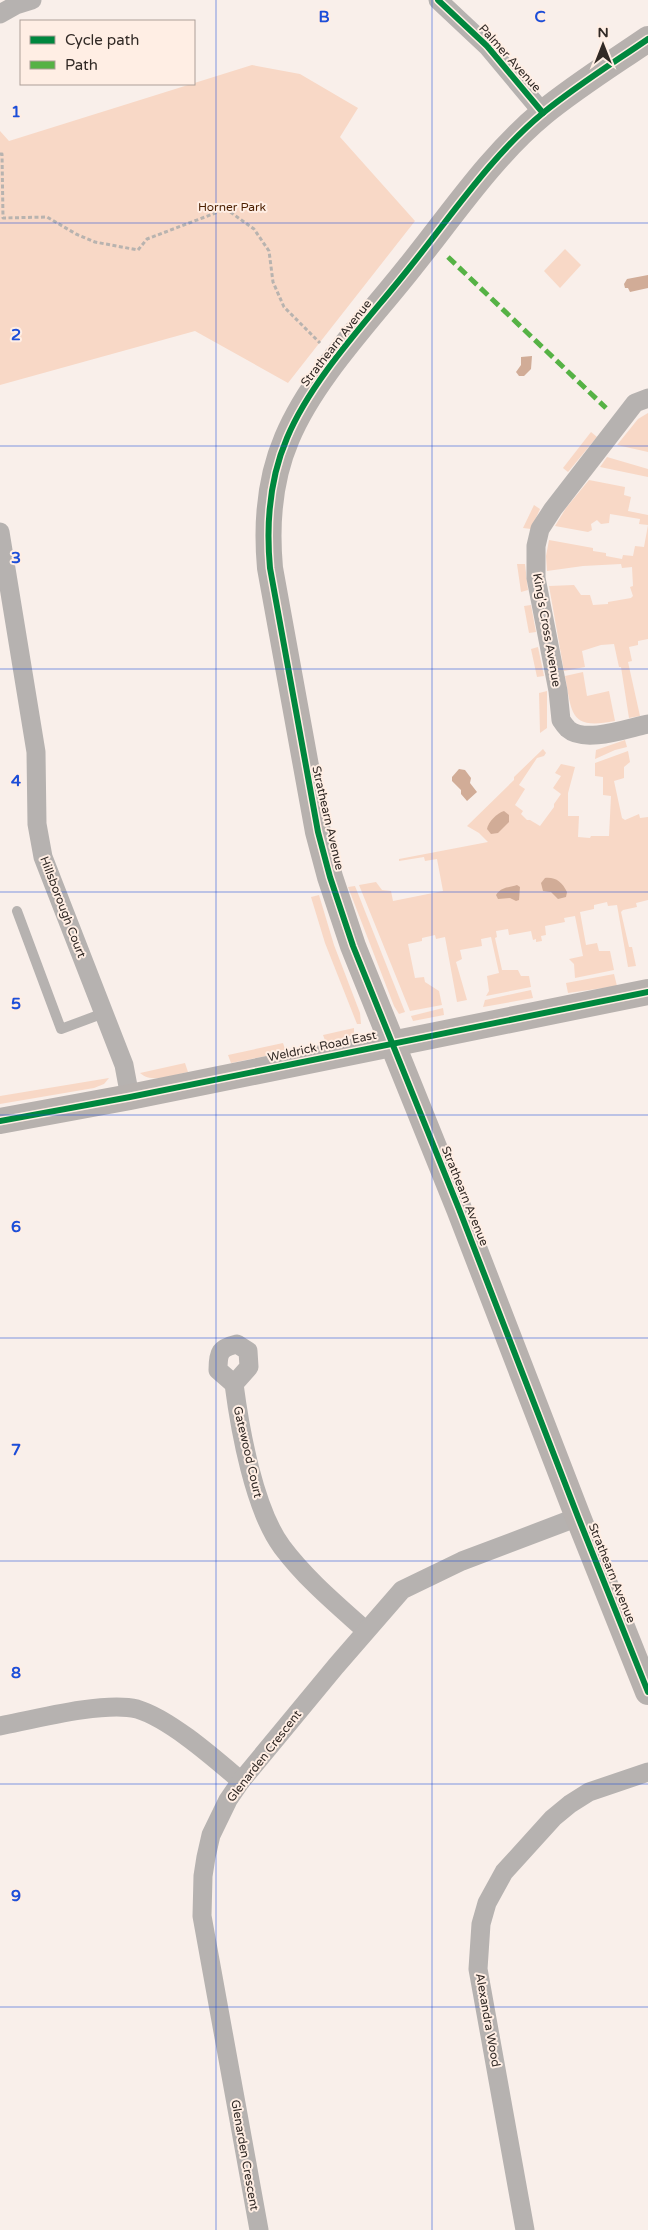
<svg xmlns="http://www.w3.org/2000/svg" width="648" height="2230" font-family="'Varela Round',sans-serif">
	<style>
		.green { fill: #f8d8c6 }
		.water { fill: #d1ac97 }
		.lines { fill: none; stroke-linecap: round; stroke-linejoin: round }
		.path { stroke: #b8b3af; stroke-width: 3; stroke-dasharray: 4 2.5; stroke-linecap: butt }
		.lane { stroke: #b6b2b0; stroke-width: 10 }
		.street { stroke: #b6b2b0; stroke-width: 19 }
		.secondary { stroke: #b7b1ae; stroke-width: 26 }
		.quiet { stroke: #56b245; stroke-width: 5; stroke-dasharray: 10 5; stroke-linecap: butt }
		.cycleway-casing { stroke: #ffeee4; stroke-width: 9 }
		.cycleway { stroke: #00873e; stroke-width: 6 }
		.grid { fill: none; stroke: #1d4ed8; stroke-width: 1; stroke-opacity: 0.55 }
		.labels { text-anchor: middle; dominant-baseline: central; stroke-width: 4; stroke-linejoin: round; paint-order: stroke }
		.street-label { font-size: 12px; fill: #312925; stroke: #ffeee4 }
		.park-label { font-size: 12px; fill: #4c1f00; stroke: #ffeee4 }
		.grid-label { font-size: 16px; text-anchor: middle; font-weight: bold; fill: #1d4ed8; stroke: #ffeee4; stroke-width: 4; stroke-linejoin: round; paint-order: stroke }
	</style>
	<rect width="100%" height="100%" fill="#f9efea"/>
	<g class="green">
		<path d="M 252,65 L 300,74 L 358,108 L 340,137 L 415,221 L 288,383 L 195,331 L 0,385 L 0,131 L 9,141 Z"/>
		<path d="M 565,249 L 581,265 L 560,288 L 544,271 Z"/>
		<path d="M 648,413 L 648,452 L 617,445 L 638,419 Z"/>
		<path d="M 591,432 L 597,437 L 568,472 L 563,468 Z"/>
		<path d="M 607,457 L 648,469 L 648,477 L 600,467 Z"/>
		<path d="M 589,480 L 625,487 L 624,495 L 631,497 L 628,511 L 648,515 L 648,639 L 638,641 L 638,645 L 629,647 L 632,661 L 628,662 L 640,716 L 629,718 L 621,667 L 619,667 L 614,644 L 601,645 L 582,651 L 585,667 L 564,671 L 549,586 L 574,585 L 581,595 L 590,595 L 593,605 L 608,604 L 608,602 L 631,598 L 633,596 L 630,587 L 633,586 L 632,567 L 622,568 L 621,564 L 583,566 L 547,571 L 546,556 L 549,540 L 593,548 L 593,551 L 606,553 L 606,556 L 622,559 L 623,555 L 633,556 L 635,546 L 644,547 L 648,525 L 639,524 L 640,519 L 610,514 L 609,523 L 601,524 L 597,520 L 591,524 L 592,530 L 588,532 L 555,526 L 566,508 Z"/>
		<path d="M 534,505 L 540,509 L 531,529 L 523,528 Z"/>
		<path d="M 517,564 L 525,564 L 528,590 L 521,592 Z"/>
		<path d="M 531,605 L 536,632 L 529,633 L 524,606 Z"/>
		<path d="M 538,647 L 544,676 L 537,677 L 531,649 Z"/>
		<path d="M 583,672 L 587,696 L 609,691 L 615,721 C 570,730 572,714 565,676 Z"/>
		<path d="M 547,691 L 547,728 L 540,733 L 539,693 Z"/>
		<path d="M 625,740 L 627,747 L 615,750 L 595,759 L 596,750 Z"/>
		<path d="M 543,749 L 546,753 L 544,756 L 537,758 L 519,785 L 525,789 L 515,805 L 523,811 L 521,814 L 527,820 L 530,820 L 540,826 L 554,807 L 554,804 L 561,794 L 553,788 L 561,776 L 555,773 L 561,764 L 575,767 L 568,793 L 568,816 L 579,816 L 578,837 L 590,838 L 591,836 L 609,836 L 611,796 L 603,795 L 603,777 L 595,776 L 595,763 L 628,751 L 630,762 L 624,767 L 624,778 L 614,781 L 622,818 L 625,820 L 639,814 L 640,818 L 648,817 L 648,900 L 636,903 L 637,907 L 623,910 L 621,912 L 629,947 L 632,947 L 636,966 L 628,967 L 617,905 L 608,906 L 607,902 L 594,905 L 594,909 L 580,912 L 586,945 L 597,943 L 599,951 L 610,951 L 614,970 L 575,978 L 574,964 L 569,959 L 583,956 L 575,916 L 564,918 L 565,922 L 545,926 L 546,935 L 541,936 L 542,941 L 536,942 L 536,939 L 533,940 L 531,931 L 509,935 L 508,929 L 496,931 L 497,937 L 495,938 L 502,970 L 518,970 L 521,976 L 529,976 L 531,987 L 486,996 L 489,991 L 487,976 L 499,973 L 491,937 L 481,939 L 482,946 L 460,950 L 462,959 L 456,962 L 467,1000 L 457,1002 L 445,937 L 436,939 L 435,935 L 422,938 L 422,941 L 408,944 L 415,978 L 424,977 L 425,982 L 439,991 L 442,1005 L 410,1011 L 359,885 L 376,882 L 382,890 L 391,891 L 393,901 L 443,891 L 437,859 L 425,861 L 424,857 L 399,861 L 399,859 L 488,842 L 479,833 L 467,826 L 514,780 L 514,777 Z"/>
		<path d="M 355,886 L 405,1012 L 399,1014 L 394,1006 L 348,887 Z"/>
		<path d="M 319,895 L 334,945 L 360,1013 L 361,1024 L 357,1024 L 325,943 L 311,897 Z"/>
		<path d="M 614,974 L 617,986 L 568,993 L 566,983 Z"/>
		<path d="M 531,990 L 533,998 L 483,1007 L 485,1000 Z"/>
		<path d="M 443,1008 L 444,1015 L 413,1021 L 411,1016 Z"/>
		<path d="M 354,1028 L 354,1035 L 326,1043 L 323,1035 Z"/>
		<path d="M 283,1043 L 286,1052 L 231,1063 L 228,1055 Z"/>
		<path d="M 185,1063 L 188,1072 C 174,1075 152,1084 140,1073 Z"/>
		<path d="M 109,1078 L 104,1084 L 94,1088 L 0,1104 L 0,1096 Z"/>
	</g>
	<g class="water">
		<path d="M 648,275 L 648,288 L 630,292 L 628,288 L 625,288 L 624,284 L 627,279 Z"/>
		<path d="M 532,356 L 531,369 L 524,376 L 519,376 L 516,372 L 521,365 L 521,357 Z"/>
		<path d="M 459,769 L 465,770 L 471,778 L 470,783 L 477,792 L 467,801 L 461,794 L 461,790 L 452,781 L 452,777 Z"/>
		<path d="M 504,811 L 509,815 L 509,822 L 498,833 L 491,834 L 487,829 C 488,822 497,813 504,811 Z"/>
		<path d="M 545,878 C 556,877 562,882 567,892 L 566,897 L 558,899 L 551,892 L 543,891 L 541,883 Z"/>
		<path d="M 517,885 L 520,887 L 519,900 L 516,901 L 510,898 L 498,899 L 496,895 C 502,886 509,888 517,885 Z"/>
	</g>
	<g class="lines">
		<path class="path" d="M 0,154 L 2,154 L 3,218 L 47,217 L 76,234 L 95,242 L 138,250 L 147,239 L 226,209 L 254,229 L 269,251 L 273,282 L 284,307 L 320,343"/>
		<path class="lane" d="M 17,911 L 61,1029 L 104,1013"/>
		<g class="street">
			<path d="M 438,0 L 487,46 L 543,113"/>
			<path d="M 0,14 L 16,5 L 32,0"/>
			<path d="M 648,398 L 635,403 L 553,509 L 540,529 L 536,546 L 536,578 L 558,691 L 561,720 C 563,723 566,727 568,729 C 585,744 628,728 648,724"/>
			<path d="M 0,532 L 36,752 L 37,824 L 43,857 L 124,1065 L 130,1097"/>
			<path d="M 234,1384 L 218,1370 C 218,1352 220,1348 237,1344 L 248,1351 L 249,1367 L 234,1384 C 240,1430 254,1509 282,1547 C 306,1579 336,1604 365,1630"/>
			<path d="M 0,1726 C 35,1719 104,1701 137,1709 C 170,1719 214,1758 241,1781"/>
			<path d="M 259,2230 L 202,1916 L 203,1876 L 206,1857 L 211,1835 L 228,1800 L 241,1781 L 336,1666 L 402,1590 L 462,1561 L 578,1517"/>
			<path d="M 525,2230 L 478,1969 L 481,1924 L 487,1903 L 504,1872 L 553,1818 L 570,1804 L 589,1792 L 648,1772"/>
		</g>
		<g class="secondary">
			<path d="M 648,39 C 613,63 576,86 543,113 C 491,156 452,215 410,267 C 369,319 312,378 287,438 C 269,480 266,524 270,568 L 318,832 L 330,877 L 353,946 L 459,1209 L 578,1517 L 648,1692"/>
			<path d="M 0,1121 L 130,1097 L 648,992"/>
		</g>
		<path class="quiet" d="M 448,257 L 606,408"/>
		<defs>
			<g id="cycleway">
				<path d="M 438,0 L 487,46 L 543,113"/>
				<path d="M 648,39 C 613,63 576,86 543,113 C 491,156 452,215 410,267 C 369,319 312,378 287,438 C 269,480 266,524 270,568 L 318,832 L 330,877 L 353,946 L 459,1209 L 578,1517 L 648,1692"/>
				<path d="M 0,1121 L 130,1097 L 648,992"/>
			</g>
		</defs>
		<use href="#cycleway" class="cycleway-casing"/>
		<use href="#cycleway" class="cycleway"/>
	</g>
	<path class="grid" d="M 216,0 L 216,2230M 432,0 L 432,2230M 0,223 L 648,223M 0,446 L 648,446M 0,669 L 648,669M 0,892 L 648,892M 0,1115 L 648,1115M 0,1338 L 648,1338M 0,1561 L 648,1561M 0,1784 L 648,1784M 0,2007 L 648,2007"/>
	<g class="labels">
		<g class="street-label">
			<text transform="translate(510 58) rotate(48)">Palmer Avenue</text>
			<text transform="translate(336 343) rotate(-52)">Strathearn Avenue</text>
			<text transform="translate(547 630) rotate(80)">King's Cross Avenue</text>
			<text transform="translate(328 818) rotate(77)">Strathearn Avenue</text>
			<text transform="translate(63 907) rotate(69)">Hillsborough Court</text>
			<text transform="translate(322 1046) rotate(-12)">Weldrick Road East</text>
			<text transform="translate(465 1196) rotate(68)">Strathearn Avenue</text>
			<text transform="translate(248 1452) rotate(77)">Gatewood Court</text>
			<text transform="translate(612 1573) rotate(68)">Strathearn Avenue</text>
			<text transform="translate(264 1756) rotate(-52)">Glenarden Crescent</text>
			<text transform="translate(488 2020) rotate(80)">Alexandra Wood</text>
			<text transform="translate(245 2155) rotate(80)">Glenarden Crescent</text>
		</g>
		<g class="park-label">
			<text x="232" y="207">Horner Park</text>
		</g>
	</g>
	<g class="grid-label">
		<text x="324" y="22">B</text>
		<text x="540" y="22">C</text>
		<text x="16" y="117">1</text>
		<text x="16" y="340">2</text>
		<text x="16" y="563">3</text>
		<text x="16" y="786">4</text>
		<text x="16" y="1009">5</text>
		<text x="16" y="1232">6</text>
		<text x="16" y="1455">7</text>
		<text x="16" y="1678">8</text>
		<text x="16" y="1901">9</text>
	</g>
	<rect x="20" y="20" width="175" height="65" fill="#ffeee4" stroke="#ad9f98"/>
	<rect x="30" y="36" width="25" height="8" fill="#00873e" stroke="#ad9f98"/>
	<text x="65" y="45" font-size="15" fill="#312925">Cycle path</text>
	<rect x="30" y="61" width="25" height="8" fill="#56b245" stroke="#ad9f98"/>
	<text x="65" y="70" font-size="15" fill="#312925">Path</text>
	<g transform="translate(603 45)" stroke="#ffeee4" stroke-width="4" paint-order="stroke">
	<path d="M0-4L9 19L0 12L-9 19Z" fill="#312925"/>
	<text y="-8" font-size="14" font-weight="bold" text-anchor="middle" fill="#312925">N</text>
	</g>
</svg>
